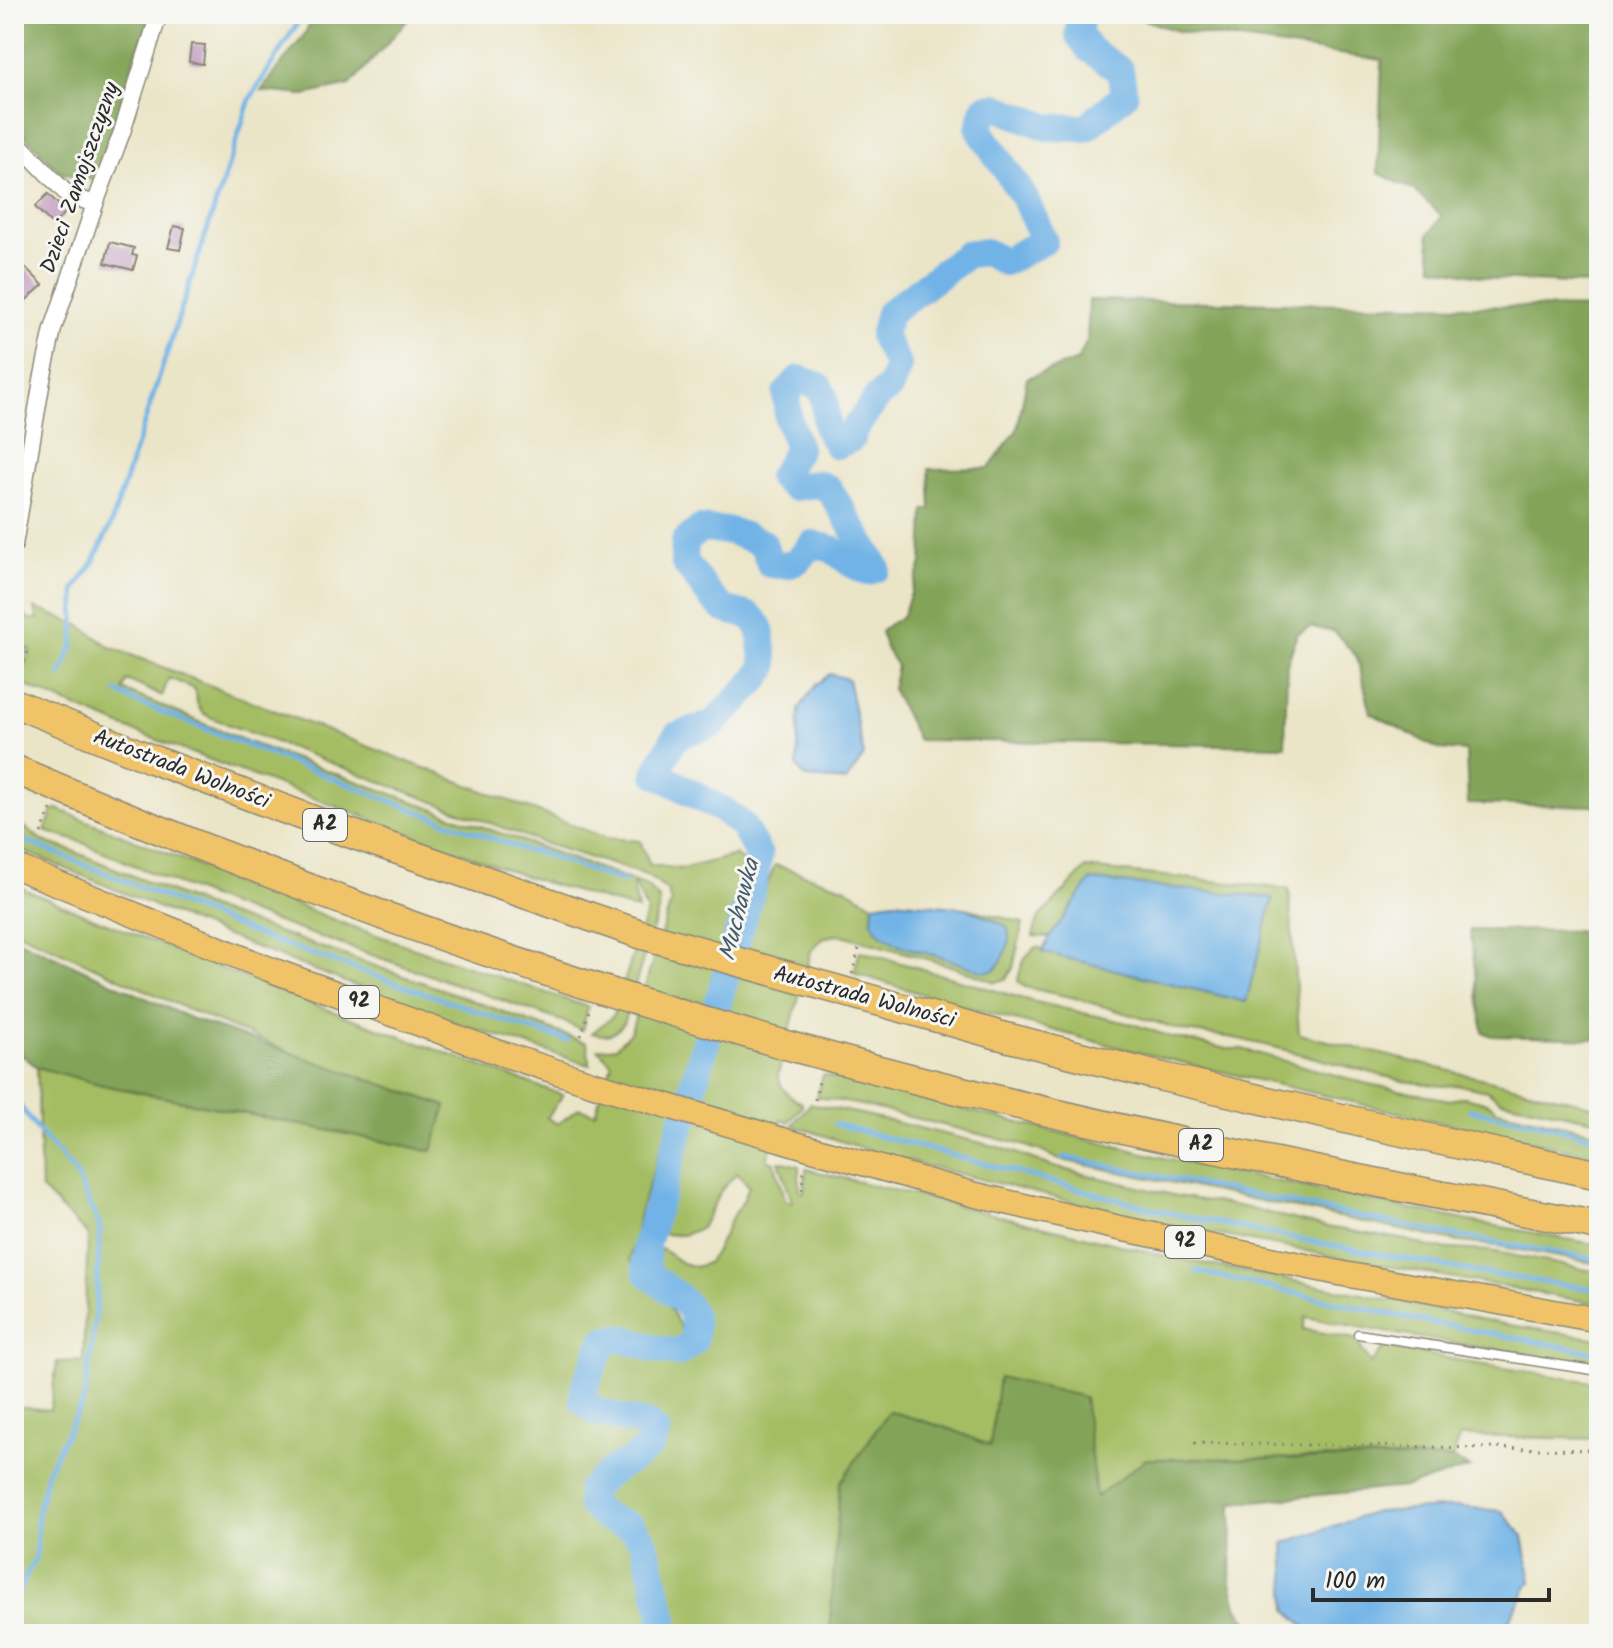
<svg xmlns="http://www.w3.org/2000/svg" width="1613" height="1648" font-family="Kalam,sans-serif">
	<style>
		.green { fill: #a4bd63; stroke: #687447; stroke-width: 2 }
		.forest { fill: #83a459; stroke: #576842; stroke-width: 2 }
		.water { fill: #71b3e6; stroke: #4e6f88; stroke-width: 2 }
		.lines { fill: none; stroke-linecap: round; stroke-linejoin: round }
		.stream { stroke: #71b3e6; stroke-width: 5 }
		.river { stroke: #71b3e6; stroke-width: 28 }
		.building { fill: #c095bc }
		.lane-casing { stroke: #8b8879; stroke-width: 11 }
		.street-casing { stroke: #8b8879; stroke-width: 19 }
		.primary-casing { stroke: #8b8879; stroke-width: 27 }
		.highway-casing { stroke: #8b8879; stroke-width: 31 }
		.path { stroke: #8b8879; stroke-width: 3; stroke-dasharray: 2 6; stroke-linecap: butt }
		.lane { stroke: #fff; stroke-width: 8 }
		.street { stroke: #fff; stroke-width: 16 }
		.primary { stroke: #f1c369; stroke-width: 24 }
		.highway { stroke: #f1c369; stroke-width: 28 }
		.labels { text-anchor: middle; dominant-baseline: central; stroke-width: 6; stroke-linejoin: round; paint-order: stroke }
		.shield { fill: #f6f6f2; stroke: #686867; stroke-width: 2 }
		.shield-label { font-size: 20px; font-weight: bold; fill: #2b2b2b }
		.street-label { font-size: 22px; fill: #2b2b2b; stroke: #f6f6f2 }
		.water-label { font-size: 24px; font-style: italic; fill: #445b6c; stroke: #f6f6f2 }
	</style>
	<rect width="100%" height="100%" fill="#f6f6f2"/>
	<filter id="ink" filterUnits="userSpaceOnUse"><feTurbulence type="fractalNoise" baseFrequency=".0125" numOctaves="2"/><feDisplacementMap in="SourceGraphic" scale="16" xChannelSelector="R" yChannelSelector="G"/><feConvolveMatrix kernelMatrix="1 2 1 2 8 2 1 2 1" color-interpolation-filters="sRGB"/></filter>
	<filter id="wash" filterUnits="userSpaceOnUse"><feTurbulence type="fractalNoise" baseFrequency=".006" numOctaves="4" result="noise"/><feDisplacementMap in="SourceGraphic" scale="32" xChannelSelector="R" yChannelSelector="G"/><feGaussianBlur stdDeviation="1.8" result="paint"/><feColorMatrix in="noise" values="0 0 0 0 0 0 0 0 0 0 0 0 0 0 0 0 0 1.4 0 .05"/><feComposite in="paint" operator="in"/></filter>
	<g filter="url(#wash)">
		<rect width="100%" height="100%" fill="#ebe5c7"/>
		<g class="green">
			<path d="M 14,601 L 18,603 L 28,619 L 38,619 L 35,608 L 81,626 L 110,647 L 606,838 L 640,841 L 650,865 L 682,869 L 735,855 L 746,864 L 684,1080 L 641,1207 L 630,1259 L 639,1278 L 668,1304 L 686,1338 L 680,1344 C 672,1343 663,1343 655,1341 C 641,1338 626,1332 612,1335 C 577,1341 564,1403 597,1420 C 607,1425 634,1428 646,1431 L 649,1434 C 641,1446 629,1450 618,1458 C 604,1468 590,1481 580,1493 L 616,1480 L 644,1460 L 657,1446 L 661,1433 L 655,1420 L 616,1408 L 593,1398 C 589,1378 602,1357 617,1344 L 669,1362 L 697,1354 L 706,1340 L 705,1317 L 692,1300 L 660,1272 L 658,1254 L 662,1249 L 682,1263 L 696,1267 L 707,1263 L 716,1251 L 733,1215 L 743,1201 L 749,1186 L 737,1173 L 722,1189 L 701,1228 L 683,1235 L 659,1234 L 665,1208 L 759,905 L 775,865 L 844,887 L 873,904 L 872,922 L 900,946 L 944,958 L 994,920 L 966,908 L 1023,923 L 1013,968 L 1006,979 L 995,982 L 945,964 L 846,936 C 829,933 821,938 811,951 L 778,1075 C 781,1090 789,1097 802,1103 L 802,1107 L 788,1122 L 781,1120 L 767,1159 L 774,1162 L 786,1201 L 792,1202 L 779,1161 L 799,1166 L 800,1192 L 804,1192 L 806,1169 L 1170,1257 L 1367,1295 L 1503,1324 L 1599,1339 L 1599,1366 L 1403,1335 L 1306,1317 L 1303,1329 L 1355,1339 L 1371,1364 L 1386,1346 L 1472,1363 L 1599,1383 L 1599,1439 L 1461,1436 L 1452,1458 L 1146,1459 L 1096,1497 L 999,1378 L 990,1447 L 953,1430 L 889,1411 L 841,1483 L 830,1623 L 834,1634 L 14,1634 L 14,1406 L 50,1410 L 57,1362 L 83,1361 L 88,1235 L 41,1189 L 37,1067 L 103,1085 L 431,1151 L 443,1113 L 422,1107 L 187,1009 L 14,930 L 14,885 C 195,961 378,1030 563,1095 L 547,1118 L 558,1124 L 579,1108 L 595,1113 L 612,1064 L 598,1049 L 616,1047 L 631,1031 L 671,902 L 667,890 L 646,875 L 546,844 L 230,725 C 205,714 197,718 195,689 L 169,678 L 162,696 L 127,680 L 123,690 L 248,742 L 647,886 L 659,899 L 659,908 L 623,1024 C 613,1036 607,1037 592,1033 L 613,1016 L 647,911 L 635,884 L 633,885 L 638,910 L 527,877 L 205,758 L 123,727 L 17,682 L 31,650 L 28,648 L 14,679 L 14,658 L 25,649 L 23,647 L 14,654 Z"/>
			<path d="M 57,809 L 347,925 L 588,1007 L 582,1030 L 562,1021 L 251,913 L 170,881 L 81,842 L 45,831 L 52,812 Z"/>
			<path d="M 14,819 L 43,841 L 73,851 L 217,911 L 447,991 L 587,1043 L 590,1065 L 428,1014 L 224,935 L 26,852 L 14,847 Z"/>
			<path d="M 1086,868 L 1289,889 L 1299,1034 L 1599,1107 L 1599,1121 L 1500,1100 L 1487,1091 L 1459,1085 L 1443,1086 L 1403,1081 L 1274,1047 L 1234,1038 L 1185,1031 L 1075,998 L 1025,987 L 1018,981 C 1021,966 1023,957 1036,947 L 1044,949 L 1043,952 L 1246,1002 L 1091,880 L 1050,937 L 1033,936 L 1038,919 Z"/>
			<path d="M 860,951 L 1031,1001 L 1136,1025 L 1171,1037 L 1227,1049 L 1242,1049 L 1368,1084 L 1450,1100 L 1464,1097 L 1481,1101 L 1489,1104 L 1497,1110 L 1599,1133 L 1599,1156 L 1443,1123 L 1128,1050 L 954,1004 L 854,973 Z"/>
			<path d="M 823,1075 L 1160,1157 L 1469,1221 L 1599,1245 L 1599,1264 L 1498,1246 L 1460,1242 L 1057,1159 L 1041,1151 L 1020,1144 L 861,1105 L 817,1097 Z"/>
			<path d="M 810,1104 L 861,1114 L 1002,1148 L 1054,1167 L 1177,1196 L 1243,1207 L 1326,1227 L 1406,1240 L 1433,1248 L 1490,1251 L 1599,1272 L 1599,1304 L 1348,1259 L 1166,1225 L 883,1155 L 792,1125 Z"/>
		</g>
		<g class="forest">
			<path d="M 14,14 L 152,14 L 134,59 L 98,181 L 61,173 L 14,124 Z"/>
			<path d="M 315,14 L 413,14 L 350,85 L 304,95 L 261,91 L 304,35 Z"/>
			<path d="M 1127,14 L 1599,14 L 1599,270 L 1588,284 L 1495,279 L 1433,267 L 1428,235 L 1442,216 L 1414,190 L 1378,173 L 1382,60 L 1177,31 Z"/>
			<path d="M 1089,300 L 1599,308 L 1599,806 L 1468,804 L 1466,751 L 1438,749 L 1371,713 L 1357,657 L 1335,632 L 1311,627 L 1297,634 L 1287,665 L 1285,746 L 918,740 L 892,689 L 897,666 L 885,647 L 881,632 L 888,625 L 902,617 L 922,563 L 924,510 L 931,509 L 929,469 L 989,468 L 1017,430 L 1027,378 L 1078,360 L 1087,341 Z"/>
			<path d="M 1470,930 L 1599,931 L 1599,1039 L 1492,1036 L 1483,1032 Z"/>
			<path d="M 14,938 L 192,1019 L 446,1106 L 432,1151 L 103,1085 L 37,1067 L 14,1049 Z"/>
			<path d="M 999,1377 L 1084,1397 L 1096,1497 L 1146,1459 L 1452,1458 L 1470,1468 L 1406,1487 L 1232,1503 L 1231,1583 L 1237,1606 L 1256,1634 L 834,1634 L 830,1623 L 840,1483 L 889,1411 L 953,1430 L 990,1446 Z"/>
		</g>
		<g class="water">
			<path d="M 830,674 L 848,679 L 864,756 L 846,781 L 806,778 L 797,767 L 799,709 L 816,685 Z"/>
			<path d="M 1091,880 L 1273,898 L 1246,1002 L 1042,952 L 1050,937 Z"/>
			<path d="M 894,901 L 966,908 L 1007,926 C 1013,944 1005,956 995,970 L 984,972 L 944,958 L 900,946 L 879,933 L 872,922 L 873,904 Z"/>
			<path d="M 1460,1507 L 1502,1511 L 1523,1536 L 1531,1581 L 1508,1622 L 1493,1634 L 1314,1634 L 1287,1610 L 1284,1543 L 1375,1512 Z"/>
		</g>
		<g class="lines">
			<g class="stream">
				<path d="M 60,676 L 74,643 L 75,589 L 93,563 L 111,524 L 250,99 L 303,14"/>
				<path d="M 117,692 L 134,701 L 409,808 L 527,851 L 537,852 L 605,876 L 626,881"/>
				<path d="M 14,836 L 263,937 L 520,1026 L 567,1040"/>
				<path d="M 14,1098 L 40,1133 L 75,1172 L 100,1227 L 96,1312 L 84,1400 L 48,1469 L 38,1510 L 36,1556 L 14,1601"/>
				<path d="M 1470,1110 L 1539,1123 L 1599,1139"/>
				<path d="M 835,1124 L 1169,1213 L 1283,1236 L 1475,1272 L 1599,1290"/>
				<path d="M 1063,1157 L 1445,1234 L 1599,1260"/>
				<path d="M 1196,1271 L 1417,1320 L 1599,1353"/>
			</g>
			<path class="river" d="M 660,1634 L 664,1618 L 644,1542 L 631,1527 L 604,1517 L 591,1504 L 591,1489 C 598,1483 605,1476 612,1471 C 627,1461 654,1452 656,1432 L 649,1425 L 596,1412 L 583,1400 L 585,1385 L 604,1341 L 621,1338 L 652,1348 L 678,1353 L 693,1342 C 702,1299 670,1296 646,1271 L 646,1244 L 753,884 L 759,855 L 742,825 L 726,812 L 656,773 L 676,736 L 713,724 L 755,681 L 765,667 L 760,627 L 750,616 L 724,609 L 711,597 L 684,561 L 685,542 L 700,529 L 730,531 L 763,543 L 770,564 C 794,568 798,562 812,544 L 832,549 L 850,563 L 867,572 L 877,568 L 829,489 L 818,484 L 793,487 L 781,477 L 798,449 L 788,418 L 786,394 L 799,379 L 819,386 L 824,396 L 827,429 L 837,445 L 851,439 L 855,428 L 877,398 L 890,387 L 898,366 L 883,337 L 889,313 L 967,254 L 986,252 L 1004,262 L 1044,241 L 1024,197 L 979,129 L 985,108 L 996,107 L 1047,127 L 1086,128 L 1124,95 L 1120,70 L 1089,49 L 1079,35 L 1080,14"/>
		</g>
		<g id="blocks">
			<g class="building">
				<path d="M 191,44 L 205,45 L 203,64 L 189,62 Z"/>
				<path d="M 48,194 L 66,212 L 53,225 L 35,207 Z"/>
				<path d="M 174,226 L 185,228 L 180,250 L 168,248 Z"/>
				<path d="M 110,242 L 134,248 L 132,255 L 137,256 L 133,270 L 105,263 Z"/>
				<path d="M 22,264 L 43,285 L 14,311 L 14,271 Z"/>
			</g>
		</g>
	</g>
	<g filter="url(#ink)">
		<use href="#blocks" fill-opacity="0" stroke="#8b8879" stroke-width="2"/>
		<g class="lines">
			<defs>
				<path id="lane" d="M 1358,1334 L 1599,1371"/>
				<g id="street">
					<path d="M 14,139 L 68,195 L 95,204"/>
					<path d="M 14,545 L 42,380 L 53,329 L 95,204 L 122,132 L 159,14"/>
				</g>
				<path id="primary" d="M 14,866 L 269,969 L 500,1053 L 591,1083 L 806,1147 L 976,1195 L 1119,1228 L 1344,1274 L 1599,1320"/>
				<g id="highway">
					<path d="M 14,703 L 154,760 L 329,826 L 640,934 L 998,1035 L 1154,1075 L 1420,1136 L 1599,1175"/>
					<path d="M 14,769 C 271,880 534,975 804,1050 C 1066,1122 1333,1175 1599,1226"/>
				</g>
			</defs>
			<use href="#lane" class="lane-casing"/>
			<use href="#street" class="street-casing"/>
			<use href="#primary" class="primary-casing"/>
			<use href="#highway" class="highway-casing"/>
			<g class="path">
				<path d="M 14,683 L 29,649"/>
				<path d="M 41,833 L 52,807"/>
				<path d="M 852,974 L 860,945"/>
				<path d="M 581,1036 L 590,1007"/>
				<path d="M 815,1100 L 820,1077"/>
				<path d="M 802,1190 L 804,1167"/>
				<path d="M 1194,1443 L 1599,1450"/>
			</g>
			<use href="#lane" class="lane"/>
			<use href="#street" class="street"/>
			<use href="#primary" class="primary"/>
			<use href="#highway" class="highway"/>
		</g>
	</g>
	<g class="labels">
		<g class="shield">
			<rect x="303" y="809" width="44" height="32" rx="6"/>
			<rect x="339" y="986" width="40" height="32" rx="6"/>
			<rect x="1179" y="1129" width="44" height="32" rx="6"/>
			<rect x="1165" y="1226" width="40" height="32" rx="6"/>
		</g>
		<g class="shield-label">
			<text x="325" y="825">A2</text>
			<text x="359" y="1002">92</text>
			<text x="1201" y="1145">A2</text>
			<text x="1185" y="1242">92</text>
		</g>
		<g class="street-label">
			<text transform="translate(81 178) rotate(-71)">Dzieci Zamojszczyzny</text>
			<text transform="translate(181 770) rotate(21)">Autostrada Wolności</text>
			<text transform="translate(864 998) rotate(15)">Autostrada Wolności</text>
		</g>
		<g class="water-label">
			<text transform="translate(740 910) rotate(-76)">Muchawka</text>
		</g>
	</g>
	<rect width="1613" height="1648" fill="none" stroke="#f6f6f2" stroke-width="48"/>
	<path d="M1313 1588v12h236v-12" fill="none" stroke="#2b2b2b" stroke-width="4"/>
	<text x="1325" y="1588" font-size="24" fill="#2b2b2b" stroke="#f6f6f2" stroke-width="6" paint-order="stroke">100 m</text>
</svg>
